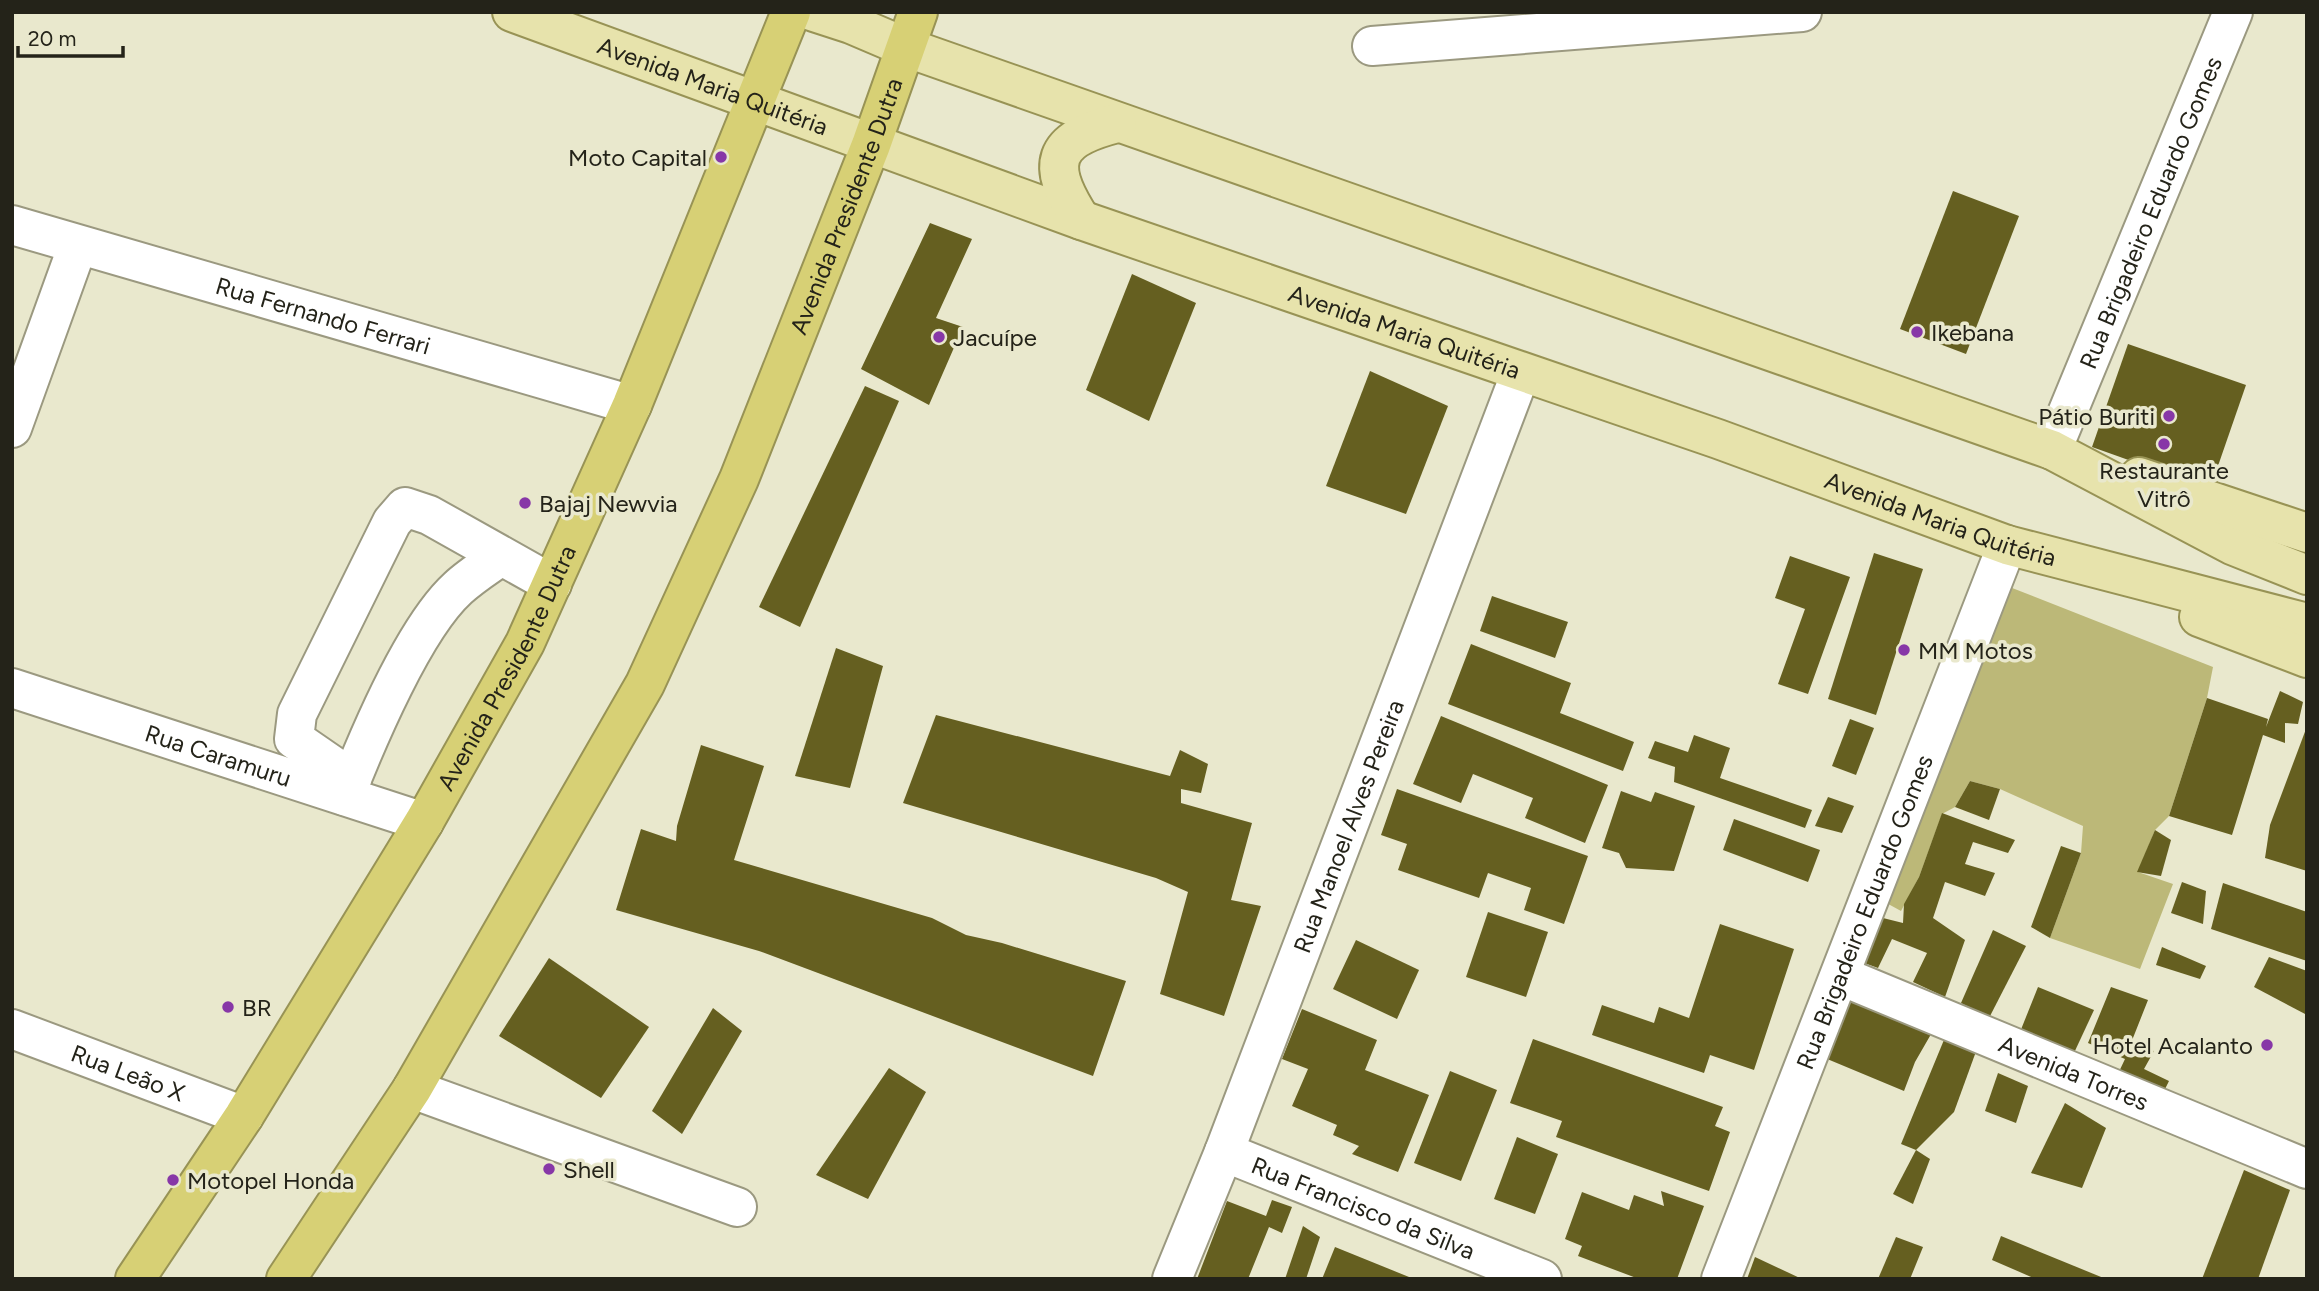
<svg xmlns="http://www.w3.org/2000/svg" width="2319" height="1291" font-family="Figtree,sans-serif">
	<style>
		.forest { fill: #bcb878 }
		.building { fill: #655f20 }
		.lines { fill: none; stroke-linecap: round; stroke-linejoin: round }
		.minor-casing { stroke: #9b9980; stroke-width: 42 }
		.major-casing { stroke: #989355; stroke-width: 42 }
		.highway-casing { stroke: #989355; stroke-width: 42 }
		.minor { stroke: #fff; stroke-width: 38 }
		.major { stroke: #e7e3ac; stroke-width: 38 }
		.highway { stroke: #d7d075; stroke-width: 38 }
		.poi-dot { fill: #8737a7; stroke: #e9e8cd; stroke-width: 2.5 }
		.labels { text-anchor: middle; dominant-baseline: central; stroke-width: 7; stroke-linejoin: round; paint-order: stroke }
		.street-label { font-size: 24px; fill: #242319; stroke: #e9e8cd }
		.poi-label { font-size: 24px; fill: #242319; stroke: #e9e8cd; text-anchor: start }
	</style>
	<rect width="100%" height="100%" fill="#e9e8cd"/>
	<path class="forest" d="M 2007,586 L 2213,667 L 2207,698 L 2169,816 L 2155,830 L 2138,872 L 2173,884 L 2140,969 L 2050,938 L 2081,853 L 2083,826 L 2000,789 L 1970,781 L 1955,807 L 1942,814 L 1919,877 L 1901,911 L 1881,900 Z"/>
	<g class="building">
		<path d="M 1953,191 L 2019,216 L 1966,354 L 1900,329 Z"/>
		<path d="M 930,223 L 972,239 L 936,318 L 963,327 L 929,405 L 861,369 Z"/>
		<path d="M 1132,274 L 1196,303 L 1149,421 L 1086,390 Z"/>
		<path d="M 2128,344 L 2246,385 L 2210,489 L 2092,447 Z"/>
		<path d="M 1370,371 L 1448,406 L 1406,514 L 1326,486 Z"/>
		<path d="M 865,386 L 899,401 L 800,627 L 759,607 Z"/>
		<path d="M 1874,553 L 1923,569 L 1876,715 L 1828,699 Z"/>
		<path d="M 1790,556 L 1850,577 L 1808,694 L 1778,684 L 1805,609 L 1775,598 Z"/>
		<path d="M 1492,596 L 1568,622 L 1555,658 L 1480,631 Z"/>
		<path d="M 1471,644 L 1571,683 L 1560,713 L 1634,742 L 1623,771 L 1448,704 Z"/>
		<path d="M 836,648 L 883,666 L 850,788 L 795,776 Z"/>
		<path d="M 2280,691 L 2303,702 L 2298,724 L 2285,723 L 2285,743 L 2263,735 L 2232,835 L 2169,816 L 2207,698 L 2268,719 L 2266,727 Z"/>
		<path d="M 936,715 L 1170,776 L 1180,750 L 1208,764 L 1201,793 L 1181,789 L 1181,803 L 1252,823 L 1231,900 L 1261,906 L 1224,1016 L 1160,994 L 1188,892 L 1156,878 L 903,803 Z"/>
		<path d="M 1441,716 L 1608,785 L 1585,843 L 1525,818 L 1533,798 L 1473,774 L 1461,803 L 1413,784 Z"/>
		<path d="M 1850,719 L 1874,728 L 1856,775 L 1832,766 Z"/>
		<path d="M 2306,729 L 2307,729 L 2307,871 L 2265,858 L 2270,825 Z"/>
		<path d="M 1694,735 L 1730,748 L 1720,778 L 1812,810 L 1805,828 L 1674,782 L 1675,767 L 1648,758 L 1655,741 L 1688,752 Z"/>
		<path d="M 701,745 L 764,766 L 734,860 L 932,918 L 966,935 L 1002,943 L 1126,981 L 1093,1076 L 759,951 L 616,910 L 641,829 L 676,841 L 677,826 Z"/>
		<path d="M 1970,781 L 2000,789 L 1989,820 L 1955,807 Z"/>
		<path d="M 1397,789 L 1588,856 L 1564,924 L 1524,910 L 1531,888 L 1488,873 L 1479,898 L 1398,870 L 1407,844 L 1381,835 Z"/>
		<path d="M 1621,791 L 1651,802 L 1655,792 L 1695,806 L 1674,871 L 1626,868 L 1619,853 L 1602,848 Z"/>
		<path d="M 1828,797 L 1854,806 L 1842,833 L 1815,826 Z"/>
		<path d="M 1942,813 L 2015,840 L 2008,853 L 1973,842 L 1965,864 L 1995,873 L 1985,896 L 1945,882 L 1933,918 L 1965,940 L 1945,997 L 1913,982 L 1927,953 L 1892,939 L 1878,968 L 1856,960 L 1879,917 L 1903,923 L 1904,904 L 1919,877 Z"/>
		<path d="M 1734,819 L 1820,850 L 1808,882 L 1723,850 Z"/>
		<path d="M 2155,830 L 2171,840 L 2161,876 L 2137,872 Z"/>
		<path d="M 2061,846 L 2081,853 L 2050,938 L 2031,927 Z"/>
		<path d="M 2182,882 L 2206,891 L 2203,924 L 2171,913 Z"/>
		<path d="M 2223,883 L 2307,912 L 2307,961 L 2211,929 Z"/>
		<path d="M 1488,912 L 1548,932 L 1526,997 L 1466,977 Z"/>
		<path d="M 1720,924 L 1794,949 L 1754,1070 L 1710,1055 L 1704,1073 L 1592,1035 L 1602,1005 L 1654,1023 L 1659,1007 L 1689,1018 Z"/>
		<path d="M 1993,930 L 2026,946 L 1989,1018 L 1961,1003 Z"/>
		<path d="M 1356,940 L 1419,970 L 1397,1019 L 1333,989 Z"/>
		<path d="M 2162,947 L 2206,966 L 2200,979 L 2156,965 Z"/>
		<path d="M 2269,957 L 2307,971 L 2307,1015 L 2254,987 Z"/>
		<path d="M 549,958 L 649,1027 L 601,1098 L 499,1036 Z"/>
		<path d="M 2038,987 L 2094,1010 L 2074,1053 L 2020,1032 Z"/>
		<path d="M 2111,987 L 2148,1000 L 2131,1043 L 2154,1051 L 2144,1069 L 2169,1081 L 2162,1095 L 2116,1078 L 2125,1059 L 2088,1043 Z"/>
		<path d="M 1848,993 L 1934,1029 L 1915,1062 L 1904,1091 L 1820,1056 Z"/>
		<path d="M 713,1008 L 742,1031 L 682,1134 L 652,1111 Z"/>
		<path d="M 1302,1009 L 1377,1040 L 1365,1070 L 1429,1095 L 1398,1172 L 1352,1154 L 1359,1146 L 1333,1135 L 1337,1125 L 1292,1106 L 1308,1069 L 1282,1059 Z"/>
		<path d="M 1946,1035 L 1978,1046 L 1954,1112 L 1916,1150 L 1901,1144 Z"/>
		<path d="M 1533,1039 L 1723,1107 L 1715,1126 L 1730,1132 L 1709,1191 L 1556,1137 L 1562,1121 L 1510,1103 Z"/>
		<path d="M 889,1068 L 926,1092 L 868,1199 L 816,1175 Z"/>
		<path d="M 1450,1071 L 1497,1090 L 1461,1181 L 1414,1163 Z"/>
		<path d="M 1998,1073 L 2028,1086 L 2016,1123 L 1985,1111 Z"/>
		<path d="M 2065,1103 L 2106,1128 L 2082,1188 L 2031,1173 Z"/>
		<path d="M 1517,1137 L 1558,1154 L 1535,1214 L 1494,1199 Z"/>
		<path d="M 1916,1150 L 1930,1159 L 1913,1204 L 1893,1194 Z"/>
		<path d="M 2244,1170 L 2290,1190 L 2258,1279 L 2202,1279 Z"/>
		<path d="M 1661,1191 L 1704,1206 L 1677,1279 L 1639,1279 L 1578,1256 L 1582,1246 L 1565,1239 L 1582,1192 L 1629,1210 L 1634,1195 L 1664,1206 Z"/>
		<path d="M 1272,1200 L 1292,1207 L 1282,1233 L 1269,1227 L 1248,1279 L 1197,1279 L 1227,1201 L 1266,1216 Z"/>
		<path d="M 1303,1226 L 1320,1237 L 1306,1279 L 1285,1279 Z"/>
		<path d="M 2001,1236 L 2106,1279 L 2036,1279 L 1992,1260 Z"/>
		<path d="M 1896,1237 L 1923,1247 L 1910,1279 L 1878,1279 Z"/>
		<path d="M 1335,1247 L 1414,1279 L 1322,1279 Z"/>
		<path d="M 1755,1257 L 1802,1279 L 1747,1279 Z"/>
	</g>
	<g class="lines">
		<defs>
			<g id="minor">
				<path d="M 1372,46 L 1802,12"/>
				<path id="s1" d="M 12,225 L 632,405"/>
				<path d="M 12,428 L 78,245"/>
				<path id="s2" d="M 2052,450 L 2233,12"/>
				<path id="s3" d="M 12,688 L 424,822"/>
				<path d="M 352,779 L 294,739 L 297,714 L 392,522 L 405,507 L 429,515 L 552,584"/>
				<path d="M 345,796 C 367,740 414,628 458,588 C 471,576 487,566 501,556"/>
				<path id="s4" d="M 1841,976 L 2307,1169"/>
				<path id="s5" d="M 12,1029 L 244,1116"/>
				<path d="M 412,1089 L 737,1207"/>
				<path id="s6" d="M 1224,1152 L 1542,1279"/>
				<path id="s7" d="M 1172,1279 L 1224,1152 L 1521,372"/>
				<path id="s8" d="M 1721,1279 L 2007,545"/>
			</g>
			<g id="major">
				<path id="s9" d="M 512,12 L 1081,220 L 1718,439 L 2007,545 L 2307,623"/>
				<path d="M 814,12 L 851,24 L 905,47 L 2052,450 L 2232,545 L 2307,575"/>
				<path d="M 1081,220 C 1045,164 1051,140 1117,123"/>
				<path d="M 2139,477 L 2307,533"/>
				<path d="M 2199,617 L 2307,658"/>
			</g>
			<g id="highway">
				<path id="s10" d="M 135,1279 L 244,1116 L 424,822 L 525,643 L 632,405 L 791,12"/>
				<path id="s11" d="M 286,1279 L 412,1089 L 645,684 L 739,479 L 871,145 L 918,12"/>
			</g>
		</defs>
		<use href="#minor" class="minor-casing"/>
		<use href="#major" class="major-casing"/>
		<use href="#highway" class="highway-casing"/>
		<use href="#minor" class="minor"/>
		<use href="#major" class="major"/>
		<use href="#highway" class="highway"/>
	</g>
	<g class="poi-dot">
		<circle cx="721" cy="157" r="7"/>
		<circle cx="1917" cy="332" r="7"/>
		<circle cx="939" cy="337" r="7"/>
		<circle cx="2169" cy="416" r="7"/>
		<circle cx="2164" cy="444" r="7"/>
		<circle cx="525" cy="503" r="7"/>
		<circle cx="1904" cy="650" r="7"/>
		<circle cx="228" cy="1007" r="7"/>
		<circle cx="2267" cy="1045" r="7"/>
		<circle cx="549" cy="1169" r="7"/>
		<circle cx="173" cy="1180" r="7"/>
	</g>
	<g class="labels">
		<g class="street-label">
			<text stroke="none"><textPath href="#s9" startOffset="214">Avenida Maria Quitéria</textPath></text>
			<text stroke="none"><textPath href="#s11" startOffset="1214">Avenida Presidente Dutra</textPath></text>
			<text stroke="none"><textPath href="#s2" startOffset="257">Rua Brigadeiro Eduardo Gomes</textPath></text>
			<text stroke="none"><textPath href="#s1" startOffset="324">Rua Fernando Ferrari</textPath></text>
			<text stroke="none"><textPath href="#s9" startOffset="948">Avenida Maria Quitéria</textPath></text>
			<text stroke="none"><textPath href="#s9" startOffset="1516">Avenida Maria Quitéria</textPath></text>
			<text stroke="none"><textPath href="#s10" startOffset="716">Avenida Presidente Dutra</textPath></text>
			<text stroke="none"><textPath href="#s3" startOffset="217">Rua Caramuru</textPath></text>
			<text stroke="none"><textPath href="#s7" startOffset="486">Rua Manoel Alves Pereira</textPath></text>
			<text stroke="none"><textPath href="#s8" startOffset="394">Rua Brigadeiro Eduardo Gomes</textPath></text>
			<text stroke="none"><textPath href="#s5" startOffset="124">Rua Leão X</textPath></text>
			<text stroke="none"><textPath href="#s4" startOffset="252">Avenida Torres</textPath></text>
			<text stroke="none"><textPath href="#s6" startOffset="150">Rua Francisco da Silva</textPath></text>
		</g>
		<g class="poi-label">
			<text x="707" y="157" text-anchor="end">Moto Capital</text>
			<text x="1931" y="332">Ikebana</text>
			<text x="953" y="337">Jacuípe</text>
			<text x="2155" y="416" text-anchor="end">Pátio Buriti</text>
			<text x="2164" y="470" text-anchor="middle">Restaurante<tspan x="2164" dy="28">Vitrô</tspan></text>
			<text x="539" y="503">Bajaj Newvia</text>
			<text x="1918" y="650">MM Motos</text>
			<text x="242" y="1007">BR</text>
			<text x="2253" y="1045" text-anchor="end">Hotel Acalanto</text>
			<text x="563" y="1169">Shell</text>
			<text x="187" y="1180">Motopel Honda</text>
		</g>
	</g>
	<rect width="2319" height="1291" fill="none" stroke="#242319" stroke-width="28"/>
	<path d="M18 46v10h105v-10" fill="none" stroke="#242319" stroke-width="3.5"/>
	<text x="28" y="46" font-size="21" fill="#242319" stroke="#e9e8cd" stroke-width="5" paint-order="stroke">20 m</text>
</svg>
